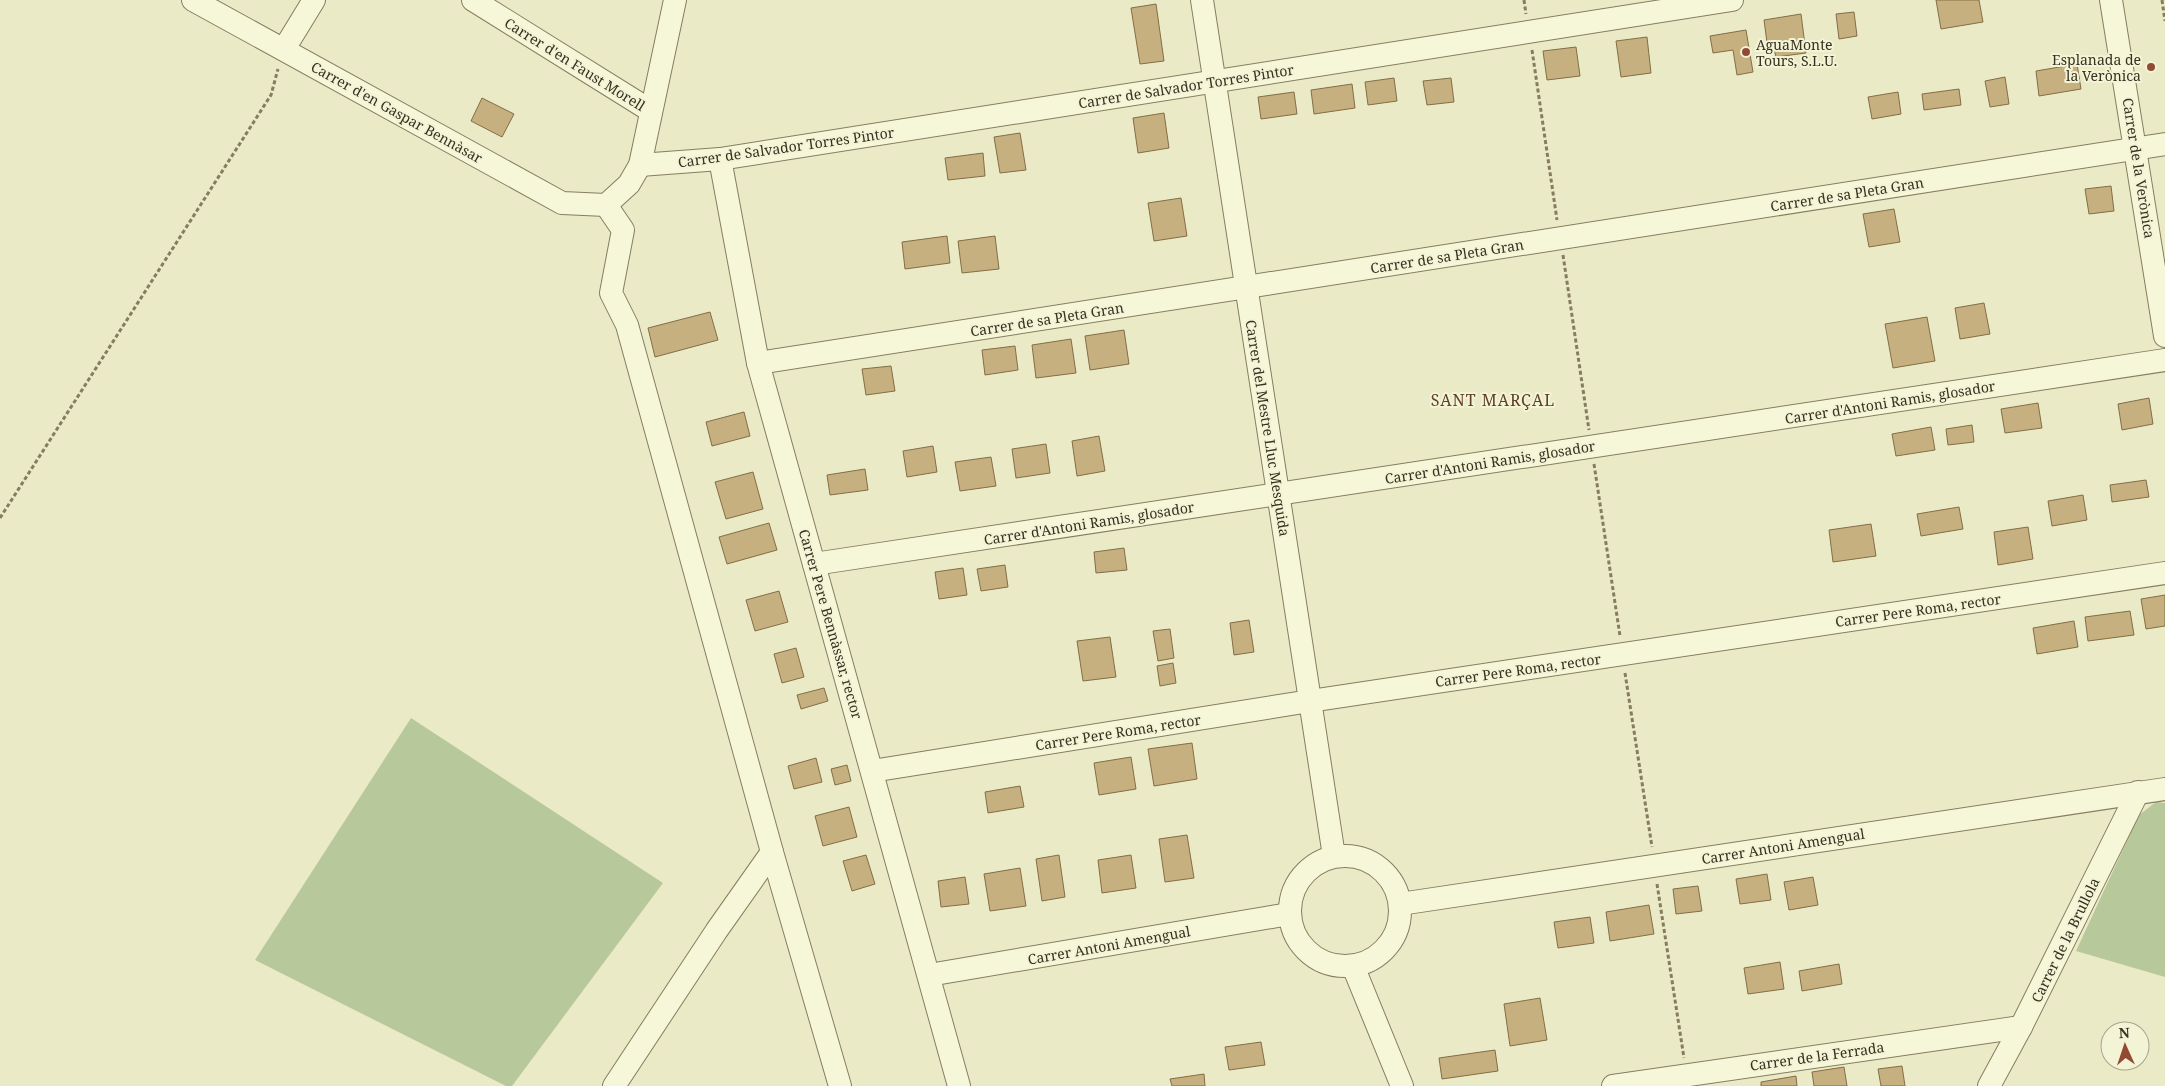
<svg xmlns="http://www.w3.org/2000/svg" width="2165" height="1086" font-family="'Noto Serif',serif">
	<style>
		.green { fill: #b7c89b }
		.building { fill: #c6b080; stroke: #836e45 }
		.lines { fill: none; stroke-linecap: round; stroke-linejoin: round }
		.minor-casing { stroke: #857e5e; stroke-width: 24 }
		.path { stroke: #857e5e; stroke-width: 3; stroke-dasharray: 4 2.5; stroke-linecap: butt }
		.minor { stroke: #f6f6d9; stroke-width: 22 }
		.poi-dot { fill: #904b32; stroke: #f3f3d6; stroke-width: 2 }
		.labels { text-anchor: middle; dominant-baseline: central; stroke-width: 4; stroke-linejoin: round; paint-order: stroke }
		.poi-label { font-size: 14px; fill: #373120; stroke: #f3f3d6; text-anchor: start }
		.street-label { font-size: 14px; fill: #373120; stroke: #f3f3d6 }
		.quarter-label { font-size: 16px; letter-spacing: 1px; fill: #604023; stroke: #f3f3d6 }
	</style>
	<rect width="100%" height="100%" fill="#ebeac7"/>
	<g class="green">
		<path d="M 411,718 L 663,883 L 512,1086 L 506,1086 L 255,960 Z"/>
		<path d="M 2156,802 L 2165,803 L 2165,977 L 2076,951 L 2139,815 Z"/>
	</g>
	<g class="building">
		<path d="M 1936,0 L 1979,0 L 1983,22 L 1941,29 Z"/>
		<path d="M 1156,4 L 1164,61 L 1140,64 L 1131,8 Z"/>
		<path d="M 1854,12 L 1857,36 L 1839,39 L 1836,14 Z"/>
		<path d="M 1801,14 L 1806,53 L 1776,57 L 1774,49 L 1768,50 L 1764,20 Z"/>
		<path d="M 1746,30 L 1753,72 L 1737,75 L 1733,50 L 1713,53 L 1710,36 Z"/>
		<path d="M 1647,37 L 1651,73 L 1621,77 L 1616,41 Z"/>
		<path d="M 1576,47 L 1580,76 L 1547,80 L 1543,51 Z"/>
		<path d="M 2077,64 L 2081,89 L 2039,96 L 2036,71 Z"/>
		<path d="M 2005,77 L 2009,104 L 1990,107 L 1985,81 Z"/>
		<path d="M 1394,78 L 1397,101 L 1368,105 L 1365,82 Z"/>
		<path d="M 1451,78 L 1454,102 L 1427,105 L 1423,81 Z"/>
		<path d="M 1352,84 L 1355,108 L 1314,114 L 1311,90 Z"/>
		<path d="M 1959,89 L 1961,105 L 1924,110 L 1922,94 Z"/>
		<path d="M 1294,92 L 1297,114 L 1261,119 L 1258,97 Z"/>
		<path d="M 1898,92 L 1901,114 L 1872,119 L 1868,97 Z"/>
		<path d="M 482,98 L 514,114 L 502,137 L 471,121 Z"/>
		<path d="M 1164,113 L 1169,148 L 1138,153 L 1133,118 Z"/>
		<path d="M 1020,133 L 1026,170 L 1000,173 L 994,137 Z"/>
		<path d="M 983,153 L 985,176 L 948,180 L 945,158 Z"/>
		<path d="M 2111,186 L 2114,211 L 2089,214 L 2085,189 Z"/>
		<path d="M 1181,198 L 1187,236 L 1154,241 L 1148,203 Z"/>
		<path d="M 1894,209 L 1900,242 L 1869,247 L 1863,214 Z"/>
		<path d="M 947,236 L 950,263 L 905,269 L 902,242 Z"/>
		<path d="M 995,236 L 999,269 L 962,273 L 958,241 Z"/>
		<path d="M 1984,303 L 1990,334 L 1960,339 L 1955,308 Z"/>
		<path d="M 710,312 L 718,340 L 655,357 L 648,328 Z"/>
		<path d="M 1927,317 L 1935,361 L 1893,368 L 1885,324 Z"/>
		<path d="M 1124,330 L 1129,364 L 1090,370 L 1085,336 Z"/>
		<path d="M 1071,339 L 1076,373 L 1036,378 L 1032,345 Z"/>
		<path d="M 1015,346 L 1018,370 L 985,375 L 982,350 Z"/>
		<path d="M 891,366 L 895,391 L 866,395 L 862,369 Z"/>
		<path d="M 2149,398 L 2153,424 L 2122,430 L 2118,404 Z"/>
		<path d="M 2038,403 L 2042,428 L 2005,433 L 2001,409 Z"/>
		<path d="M 744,412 L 750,436 L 712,446 L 706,422 Z"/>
		<path d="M 1972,425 L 1974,442 L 1948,445 L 1946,429 Z"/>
		<path d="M 1931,427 L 1935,450 L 1896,456 L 1892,434 Z"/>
		<path d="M 1099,436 L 1105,471 L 1077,476 L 1072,441 Z"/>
		<path d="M 1046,444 L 1050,473 L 1016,478 L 1012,449 Z"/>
		<path d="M 933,446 L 937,472 L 907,477 L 903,451 Z"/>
		<path d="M 991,457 L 996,486 L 960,491 L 955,462 Z"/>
		<path d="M 865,469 L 868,490 L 830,495 L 827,475 Z"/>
		<path d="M 753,472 L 763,509 L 726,519 L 715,482 Z"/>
		<path d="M 2146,480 L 2149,497 L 2112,502 L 2110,485 Z"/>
		<path d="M 2083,495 L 2087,520 L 2052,526 L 2048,501 Z"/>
		<path d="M 1959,507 L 1963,529 L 1921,536 L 1917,514 Z"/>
		<path d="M 769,523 L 777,550 L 727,564 L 719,537 Z"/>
		<path d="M 1871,524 L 1876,556 L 1833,562 L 1829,530 Z"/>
		<path d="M 2028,527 L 2033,559 L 1998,565 L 1994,532 Z"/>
		<path d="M 1124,548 L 1127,570 L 1096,573 L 1094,552 Z"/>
		<path d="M 1005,565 L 1008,587 L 981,591 L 977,569 Z"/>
		<path d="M 963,568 L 967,595 L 939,599 L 935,572 Z"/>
		<path d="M 779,591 L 788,622 L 755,631 L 746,600 Z"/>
		<path d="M 2165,595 L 2165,626 L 2146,629 L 2141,599 Z"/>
		<path d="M 2130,611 L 2134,635 L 2088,641 L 2085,617 Z"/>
		<path d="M 1249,620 L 1254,652 L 1234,655 L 1230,623 Z"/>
		<path d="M 2074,621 L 2078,647 L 2037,654 L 2033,628 Z"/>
		<path d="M 1170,629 L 1174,658 L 1158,661 L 1153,631 Z"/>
		<path d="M 1110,637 L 1116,677 L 1083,681 L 1077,641 Z"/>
		<path d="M 796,648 L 804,677 L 782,683 L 774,654 Z"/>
		<path d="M 1173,663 L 1176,683 L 1160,686 L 1157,666 Z"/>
		<path d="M 824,688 L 828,701 L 801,709 L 797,695 Z"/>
		<path d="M 1192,743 L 1197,779 L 1154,786 L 1148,749 Z"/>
		<path d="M 1131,757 L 1136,789 L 1099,795 L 1094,763 Z"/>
		<path d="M 816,758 L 822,782 L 794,789 L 788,766 Z"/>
		<path d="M 847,765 L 851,781 L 835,785 L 831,769 Z"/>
		<path d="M 1020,786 L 1024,807 L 988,813 L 985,792 Z"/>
		<path d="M 849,807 L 857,837 L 823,846 L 815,816 Z"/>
		<path d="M 1187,835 L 1194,878 L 1165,882 L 1159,839 Z"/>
		<path d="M 866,855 L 875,884 L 852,891 L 843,861 Z"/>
		<path d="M 1059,855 L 1065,897 L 1042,901 L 1036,859 Z"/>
		<path d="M 1131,855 L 1136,888 L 1102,893 L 1098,860 Z"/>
		<path d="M 1020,868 L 1026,906 L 990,911 L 984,874 Z"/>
		<path d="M 1767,874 L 1771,900 L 1740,904 L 1736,879 Z"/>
		<path d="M 965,877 L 969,904 L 941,907 L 938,881 Z"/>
		<path d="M 1813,877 L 1818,905 L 1789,910 L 1784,882 Z"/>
		<path d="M 1698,886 L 1702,911 L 1676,914 L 1673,889 Z"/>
		<path d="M 1649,905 L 1654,934 L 1610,941 L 1606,912 Z"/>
		<path d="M 1590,917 L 1594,943 L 1558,948 L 1554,922 Z"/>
		<path d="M 1780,962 L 1784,989 L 1748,994 L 1744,968 Z"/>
		<path d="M 1839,964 L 1842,984 L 1802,991 L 1799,971 Z"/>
		<path d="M 1540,998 L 1547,1040 L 1510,1046 L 1504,1004 Z"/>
		<path d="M 1261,1042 L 1265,1065 L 1229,1070 L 1225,1047 Z"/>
		<path d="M 1495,1050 L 1498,1071 L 1442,1079 L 1439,1058 Z"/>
		<path d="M 1902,1066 L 1905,1086 L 1881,1086 L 1878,1069 Z"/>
		<path d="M 1844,1067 L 1847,1086 L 1814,1086 L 1812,1072 Z"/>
		<path d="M 1204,1074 L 1205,1086 L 1172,1086 L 1170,1079 Z"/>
		<path d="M 1796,1076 L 1797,1086 L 1761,1086 L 1761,1082 Z"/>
	</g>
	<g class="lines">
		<defs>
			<g id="minor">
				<path d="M 193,0 L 562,203 L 606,205"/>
				<path d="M 473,0 L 651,111"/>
				<path d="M 1202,0 L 1334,856"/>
				<path d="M 2111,0 L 2165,336"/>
				<path d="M 284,49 L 314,0"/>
				<path d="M 720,159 L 758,363 L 959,1086"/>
				<path d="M 640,165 L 720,159 L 1732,0"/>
				<path d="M 606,205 L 623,230 L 611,293 L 627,325 L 772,852 L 717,930 L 614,1086"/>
				<path d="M 606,205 L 629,184 L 640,165 L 675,0"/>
				<path d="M 758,363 L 2165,144"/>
				<path d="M 814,564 L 2165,360"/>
				<path d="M 872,771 L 1310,701 L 2165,573"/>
				<path d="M 772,852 L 840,1086"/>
				<circle cx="1345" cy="911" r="55"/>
				<path d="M 1400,904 L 2165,789"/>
				<path d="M 1353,966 L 1402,1086"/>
				<path d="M 929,975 L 1289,914"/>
				<path d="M 1613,1086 L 2021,1027"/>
				<path d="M 1989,1086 L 2021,1027 L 2138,792"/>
			</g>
		</defs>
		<use href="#minor" class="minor-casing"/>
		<g class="path">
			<path d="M 1524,0 L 1526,14"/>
			<path d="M 2162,0 L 2165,21"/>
			<path d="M 1532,50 L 1557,220"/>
			<path d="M 1563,255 L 1589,430"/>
			<path d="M 1594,464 L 1620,636"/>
			<path d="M 0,518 L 271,95 L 278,69"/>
			<path d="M 1625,673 L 1652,847"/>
			<path d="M 1657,884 L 1684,1058"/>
		</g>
		<use href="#minor" class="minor"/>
	</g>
	<g class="poi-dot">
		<circle cx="1746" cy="52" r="5"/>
		<circle cx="2151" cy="67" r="5"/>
	</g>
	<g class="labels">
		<g class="poi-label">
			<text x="1756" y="44">AguaMonte<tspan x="1756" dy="16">Tours, S.L.U.</tspan></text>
			<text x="2141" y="59" text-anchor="end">Esplanada de<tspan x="2141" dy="16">la Verònica</tspan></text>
		</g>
		<g class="street-label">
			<text transform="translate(575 64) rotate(32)">Carrer d'en Faust Morell</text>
			<text transform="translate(1186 86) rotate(-9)">Carrer de Salvador Torres Pintor</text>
			<text transform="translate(397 112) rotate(29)">Carrer d'en Gaspar Bennàsar</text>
			<text transform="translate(786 147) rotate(-8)">Carrer de Salvador Torres Pintor</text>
			<text transform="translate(2139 168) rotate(81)">Carrer de la Verònica</text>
			<text transform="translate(1847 194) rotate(-9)">Carrer de sa Pleta Gran</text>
			<text transform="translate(1447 256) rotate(-9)">Carrer de sa Pleta Gran</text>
			<text transform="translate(1047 319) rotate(-9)">Carrer de sa Pleta Gran</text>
			<text transform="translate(1890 402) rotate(-9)">Carrer d'Antoni Ramis, glosador</text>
			<text transform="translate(1268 428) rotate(81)">Carrer del Mestre Lluc Mesquida</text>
			<text transform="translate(1490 462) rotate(-9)">Carrer d'Antoni Ramis, glosador</text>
			<text transform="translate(1089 523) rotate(-9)">Carrer d'Antoni Ramis, glosador</text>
			<text transform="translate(1918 610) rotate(-8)">Carrer Pere Roma, rector</text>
			<text transform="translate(831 624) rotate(74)">Carrer Pere Bennàssar, rector</text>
			<text transform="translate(1518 670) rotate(-8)">Carrer Pere Roma, rector</text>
			<text transform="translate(1118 732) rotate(-9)">Carrer Pere Roma, rector</text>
			<text transform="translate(1783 846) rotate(-9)">Carrer Antoni Amengual</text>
			<text transform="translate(2065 940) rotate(-64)">Carrer de la Brullola</text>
			<text transform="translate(1109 945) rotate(-10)">Carrer Antoni Amengual</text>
			<text transform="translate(1817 1056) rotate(-8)">Carrer de la Ferrada</text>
		</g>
		<g class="quarter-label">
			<text x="1493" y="400">SANT MARÇAL</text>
		</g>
	</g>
	<g transform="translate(2125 1046) rotate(357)"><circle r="24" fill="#f3f3d6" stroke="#a8a58d"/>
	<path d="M0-4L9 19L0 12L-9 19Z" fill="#904b32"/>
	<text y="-8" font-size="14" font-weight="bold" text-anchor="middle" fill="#373120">N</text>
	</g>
</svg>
